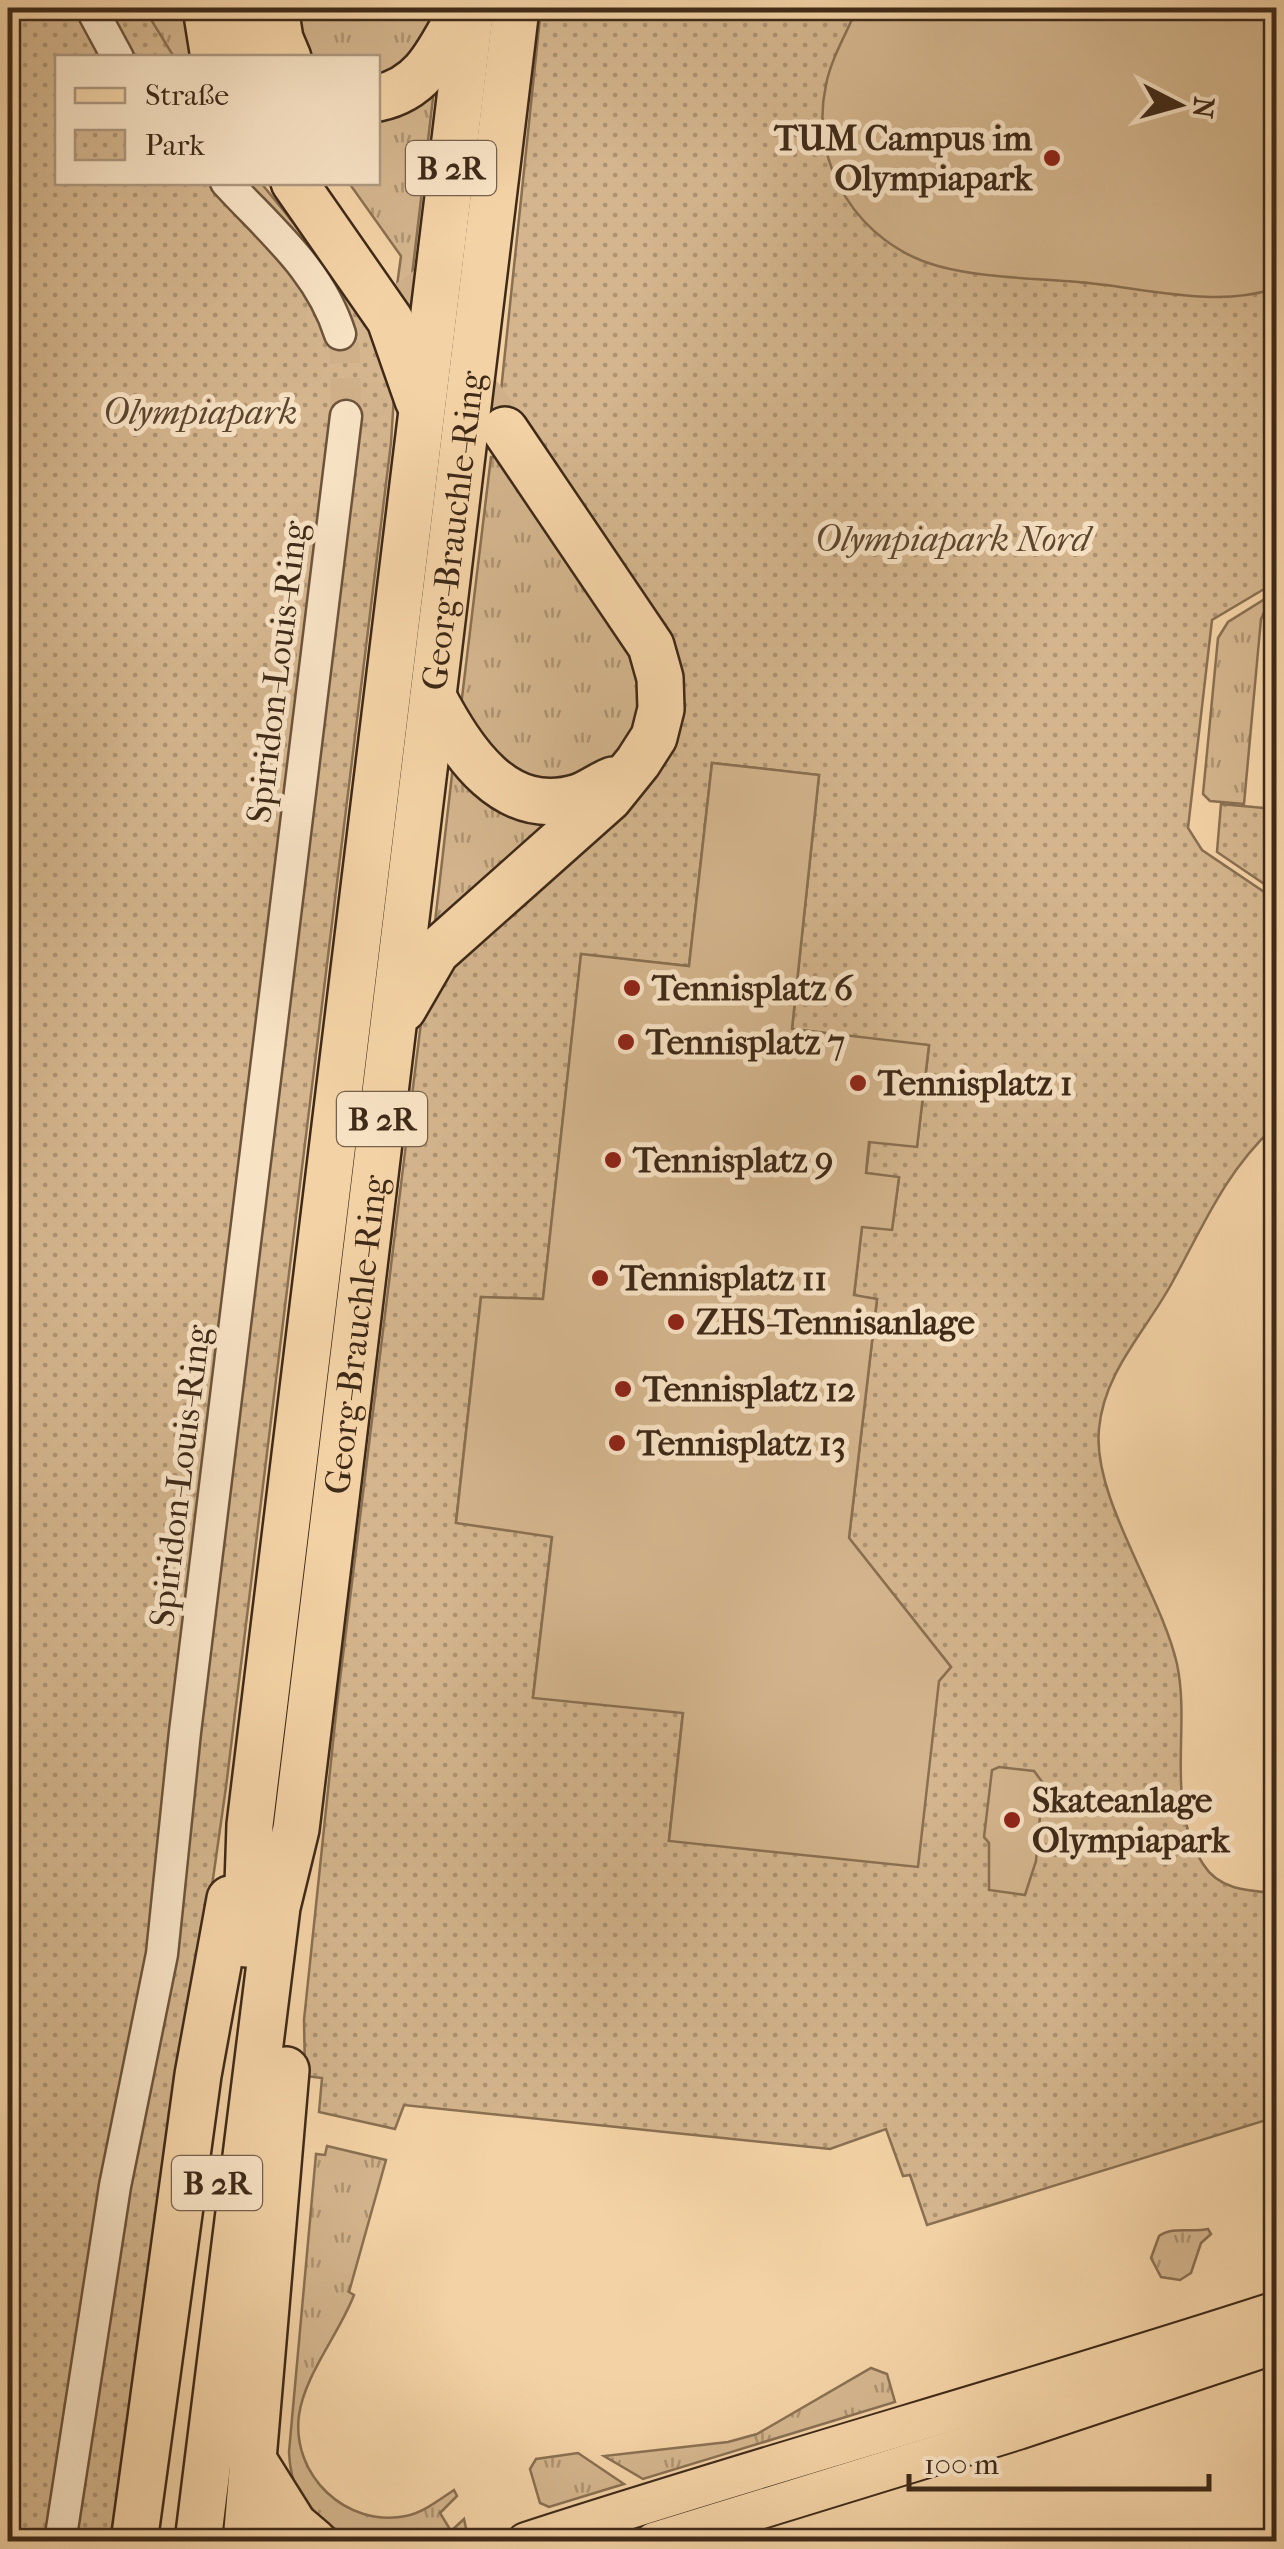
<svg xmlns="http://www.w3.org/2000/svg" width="1284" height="2549" font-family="'IM FELL French Canon',serif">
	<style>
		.grass { fill: url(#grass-tufts); stroke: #8a7052; stroke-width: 2.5 }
		.park { fill: url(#park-dots); stroke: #8a7052; stroke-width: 2.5; fill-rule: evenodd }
		.pitch { fill: #d4b58d; stroke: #8a7052; stroke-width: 2.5 }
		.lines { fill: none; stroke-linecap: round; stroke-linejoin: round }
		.minor-tunnel { stroke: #cfb089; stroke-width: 30; stroke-dasharray: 30 15; stroke-linecap: butt }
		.highway-tunnel { stroke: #cfb089; stroke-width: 45; stroke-dasharray: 45 22; stroke-linecap: butt }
		.minor-casing { stroke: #6c543b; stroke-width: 35 }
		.major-casing { stroke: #3f2a18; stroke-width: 42 }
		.highway-casing { stroke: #3f2a18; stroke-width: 50 }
		.minor { stroke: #f7e2c4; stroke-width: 30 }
		.major { stroke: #f3d2a5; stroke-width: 38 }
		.highway { stroke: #f3d2a5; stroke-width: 45 }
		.poi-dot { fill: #8f2418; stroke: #f7e2c4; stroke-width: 4 }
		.labels { text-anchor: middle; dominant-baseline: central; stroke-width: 10; stroke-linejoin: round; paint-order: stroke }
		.shield { fill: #f7e2c4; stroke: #76614c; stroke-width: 2.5 }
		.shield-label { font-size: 32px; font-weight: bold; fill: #3f2a18 }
		.poi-label { font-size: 35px; font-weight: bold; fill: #3f2a18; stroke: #f7e2c4; text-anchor: start }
		.park-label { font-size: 35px; font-style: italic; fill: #5d462f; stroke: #f7e2c4 }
		.street-label { font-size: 35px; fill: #3f2a18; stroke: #f7e2c4 }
	</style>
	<defs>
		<pattern id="grass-tufts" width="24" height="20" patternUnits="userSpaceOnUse" patternTransform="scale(2.5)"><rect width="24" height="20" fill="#d4b58d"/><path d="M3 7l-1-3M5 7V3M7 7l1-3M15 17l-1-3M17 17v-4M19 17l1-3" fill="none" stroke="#ad9372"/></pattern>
		<pattern id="park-dots" width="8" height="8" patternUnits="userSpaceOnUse" patternTransform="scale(2.5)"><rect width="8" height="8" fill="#d4b58d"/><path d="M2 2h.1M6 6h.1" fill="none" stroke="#ad9372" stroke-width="1.8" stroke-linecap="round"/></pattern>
	</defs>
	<rect width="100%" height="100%" fill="#f3d2a5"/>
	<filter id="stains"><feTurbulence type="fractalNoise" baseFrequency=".002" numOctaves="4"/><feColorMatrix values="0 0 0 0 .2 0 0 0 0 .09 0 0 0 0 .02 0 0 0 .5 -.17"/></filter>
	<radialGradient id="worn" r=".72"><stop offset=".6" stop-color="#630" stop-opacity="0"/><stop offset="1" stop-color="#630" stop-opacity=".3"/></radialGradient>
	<g class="grass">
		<path d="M 104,8 L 193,8 L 202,57 L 135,57 Z"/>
		<path d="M 283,8 L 443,8 L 440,35 L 378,87 L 378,58 L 298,57 Z"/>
		<path d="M 433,91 L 433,98 L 406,326 L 394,308 L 401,256 L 349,183 L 378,182 L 378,110 Z"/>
		<path d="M 491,457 L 501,458 L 629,638 L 644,709 L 624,753 L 578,786 L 509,779 L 461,706 Z"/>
		<path d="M 1276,592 L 1276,601 L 1267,606 L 1261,619 L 1244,804 L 1210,801 L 1203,794 L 1218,638 L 1228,622 Z"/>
		<path d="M 453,766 L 575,808 L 434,931 Z"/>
		<path d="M 327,2146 L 386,2160 L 349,2292 L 354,2295 C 339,2334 305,2374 299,2415 C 291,2475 346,2528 406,2516 C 424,2512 439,2500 454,2490 L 457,2496 L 440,2513 L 451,2531 L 464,2519 L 467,2533 C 393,2549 293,2549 289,2452 L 316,2154 L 325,2155 Z"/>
		<path d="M 1208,2229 L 1211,2234 L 1201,2243 L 1191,2273 L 1180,2280 L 1161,2277 L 1151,2258 L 1159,2236 C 1173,2226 1191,2233 1208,2229 Z"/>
		<path d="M 871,2368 L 887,2374 L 895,2402 L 643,2479 L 604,2456 L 728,2442 L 757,2434 Z"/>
		<path d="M 578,2453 L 624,2484 L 549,2507 L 540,2503 L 530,2469 L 536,2459 Z"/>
	</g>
	<g class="park">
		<path d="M 8,8 L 144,8 L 174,57 L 58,58 L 58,182 L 261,183 L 358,302 L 395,381 L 391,443 L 226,1787 L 119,2541 L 8,2542 Z"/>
		<path d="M 541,8 L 857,8 L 826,84 L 825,146 L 903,252 L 942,267 L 1220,297 L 1276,288 L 1276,582 L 1212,620 L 1188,828 L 1202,850 L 1276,900 L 1276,1125 C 1227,1169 1204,1224 1173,1281 C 1147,1330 1104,1371 1099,1429 C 1092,1498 1161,1593 1177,1664 C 1191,1730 1164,1802 1203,1864 C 1219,1890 1248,1891 1276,1893 L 1276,2117 L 927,2225 L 910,2175 L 903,2176 L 886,2129 L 830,2149 L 404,2105 L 395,2129 L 319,2112 L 322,2078 L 305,2076 L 304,2020 L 337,1704 L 424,998 L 678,721 L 499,410 ZM 712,763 L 819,775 L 792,1029 L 929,1046 L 917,1146 L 870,1141 L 866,1173 L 899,1178 L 892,1229 L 862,1226 L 854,1296 L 877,1299 L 849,1538 L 951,1667 L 939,1681 L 669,1840 L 683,1712 L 533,1697 L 552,1536 L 456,1522 L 481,1297 L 543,1299 L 581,955 L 689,966 Z"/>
		<path d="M 1221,804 L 1276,809 L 1276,892 L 1217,852 Z"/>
	</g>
	<g class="pitch">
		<path d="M 857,8 L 1276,8 L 1276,288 C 1219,308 1148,289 1089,283 C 1040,278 985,279 938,266 C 860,245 808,165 826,85 C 831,58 847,33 857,8 Z"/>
		<path d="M 712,763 L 819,775 L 792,1029 L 929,1045 L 917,1147 L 869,1142 L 866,1173 L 899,1177 L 892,1230 L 862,1227 L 854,1295 L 877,1299 L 849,1538 L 951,1667 L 939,1681 L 918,1867 L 669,1841 L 683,1713 L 533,1698 L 552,1537 L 456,1523 L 481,1297 L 543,1299 L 581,954 L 689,966 Z"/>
		<path d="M 999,1767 L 1034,1771 L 1043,1783 L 1036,1861 L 1025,1895 L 989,1890 L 989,1843 L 984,1837 L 992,1770 Z"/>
	</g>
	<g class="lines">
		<path class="minor-tunnel" d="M 340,334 L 345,353 L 346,416"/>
		<path class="highway-tunnel" d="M 397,283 L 505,430"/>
		<defs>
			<g id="minor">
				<path d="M 91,8 L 118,58"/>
				<path d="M 226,182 C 270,230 320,270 340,334"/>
				<path d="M 60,2542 L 115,2186 L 162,1954 L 185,1732 L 346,416"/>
			</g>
			<g id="major">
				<path d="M 526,2542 C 775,2461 1027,2392 1276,2311"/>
				<path d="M 654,2542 L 1018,2430 L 1276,2344"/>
			</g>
			<g id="highway">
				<path d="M 206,8 L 214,58"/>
				<path d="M 239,8 L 248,58"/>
				<path d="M 275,8 L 280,39 L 288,58"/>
				<path d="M 378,98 C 426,88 440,49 463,9"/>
				<path d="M 294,182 L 390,320 L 418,400"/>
				<path d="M 433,697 C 462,751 504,820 579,797 C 590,793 602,784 613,780"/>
				<path d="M 403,1009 L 436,952 L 609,798 L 638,762 L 654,737 L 661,709 L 660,678 L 651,646 L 505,430"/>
				<path d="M 246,1944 L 250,1825 L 471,8"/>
				<path d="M 252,2458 L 294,2525 L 314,2542"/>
				<path d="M 134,2542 L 198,2075 L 230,1899"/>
				<path id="s1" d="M 198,2542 L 277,1907 L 296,1829 L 516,8"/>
				<path d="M 246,2542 L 286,2070"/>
			</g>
		</defs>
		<use href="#minor" class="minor-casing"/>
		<use href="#major" class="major-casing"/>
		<use href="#highway" class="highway-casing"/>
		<use href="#minor" class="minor"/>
		<use href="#major" class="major"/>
		<use href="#highway" class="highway"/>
	</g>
	<g class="poi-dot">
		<circle cx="1052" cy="158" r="10"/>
		<circle cx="632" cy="988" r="10"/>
		<circle cx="626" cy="1042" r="10"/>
		<circle cx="858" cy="1083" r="10"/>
		<circle cx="613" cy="1160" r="10"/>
		<circle cx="600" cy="1278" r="10"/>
		<circle cx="676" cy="1322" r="10"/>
		<circle cx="623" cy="1389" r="10"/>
		<circle cx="617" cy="1443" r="10"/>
		<circle cx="1012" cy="1820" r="10"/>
	</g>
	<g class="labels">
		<g class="shield">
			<rect x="406" y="141" width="90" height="54" rx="8"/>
			<rect x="337" y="1092" width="90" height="54" rx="8"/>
			<rect x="172" y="2156" width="90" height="54" rx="8"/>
		</g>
		<g class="shield-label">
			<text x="451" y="168">B 2R</text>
			<text x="382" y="1119">B 2R</text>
			<text x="217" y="2183">B 2R</text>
		</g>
		<g class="poi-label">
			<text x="1032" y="138" text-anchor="end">TUM Campus im<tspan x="1032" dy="40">Olympiapark</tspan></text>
			<text x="652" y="988">Tennisplatz 6</text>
			<text x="646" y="1042">Tennisplatz 7</text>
			<text x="878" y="1083">Tennisplatz 1</text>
			<text x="633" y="1160">Tennisplatz 9</text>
			<text x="620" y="1278">Tennisplatz 11</text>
			<text x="696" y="1322">ZHS-Tennisanlage</text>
			<text x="643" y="1389">Tennisplatz 12</text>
			<text x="637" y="1443">Tennisplatz 13</text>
			<text x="1032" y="1800">Skateanlage<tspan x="1032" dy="40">Olympiapark</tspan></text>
		</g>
		<g class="park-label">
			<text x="200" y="412">Olympiapark</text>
			<text x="952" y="539">Olympiapark Nord</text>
		</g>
		<g class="street-label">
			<text stroke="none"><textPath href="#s1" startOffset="2028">Georg-Brauchle-Ring</textPath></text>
			<text transform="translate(277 672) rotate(-83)">Spiridon-Louis-Ring</text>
			<text stroke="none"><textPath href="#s1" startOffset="1218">Georg-Brauchle-Ring</textPath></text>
			<text transform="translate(180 1476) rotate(-83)">Spiridon-Louis-Ring</text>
		</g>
	</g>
	<rect width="1284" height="2549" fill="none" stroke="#f3d2a5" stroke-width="40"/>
	<rect x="10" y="10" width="1264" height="2529" fill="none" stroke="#3f2a18" stroke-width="5"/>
	<rect x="20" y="20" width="1244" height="2509" fill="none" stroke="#3f2a18" stroke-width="2.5"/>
	<rect x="55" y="55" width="325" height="130" fill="#f7e2c4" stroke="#ad987f" stroke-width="2.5"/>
	<rect x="75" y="88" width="50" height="15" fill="#f3d2a5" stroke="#ad987f" stroke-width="2.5"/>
	<text x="145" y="105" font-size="30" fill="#3f2a18">Straße</text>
	<rect x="75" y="130" width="50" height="30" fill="url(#park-dots)" stroke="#ad987f" stroke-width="2.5"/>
	<text x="145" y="155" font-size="30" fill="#3f2a18">Park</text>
	<g transform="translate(1179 105) rotate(96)" stroke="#f7e2c4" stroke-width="8" paint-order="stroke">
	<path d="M0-8L18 38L0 25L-18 38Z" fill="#3f2a18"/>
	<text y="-15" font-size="28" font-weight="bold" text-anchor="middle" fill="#3f2a18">N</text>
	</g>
	<path d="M909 2474v15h300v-15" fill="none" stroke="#3f2a18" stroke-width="5"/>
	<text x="924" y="2474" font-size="30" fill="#3f2a18" stroke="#f7e2c4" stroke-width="8" paint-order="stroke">100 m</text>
	<rect width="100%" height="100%" filter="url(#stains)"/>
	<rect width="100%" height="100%" fill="url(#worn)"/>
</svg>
